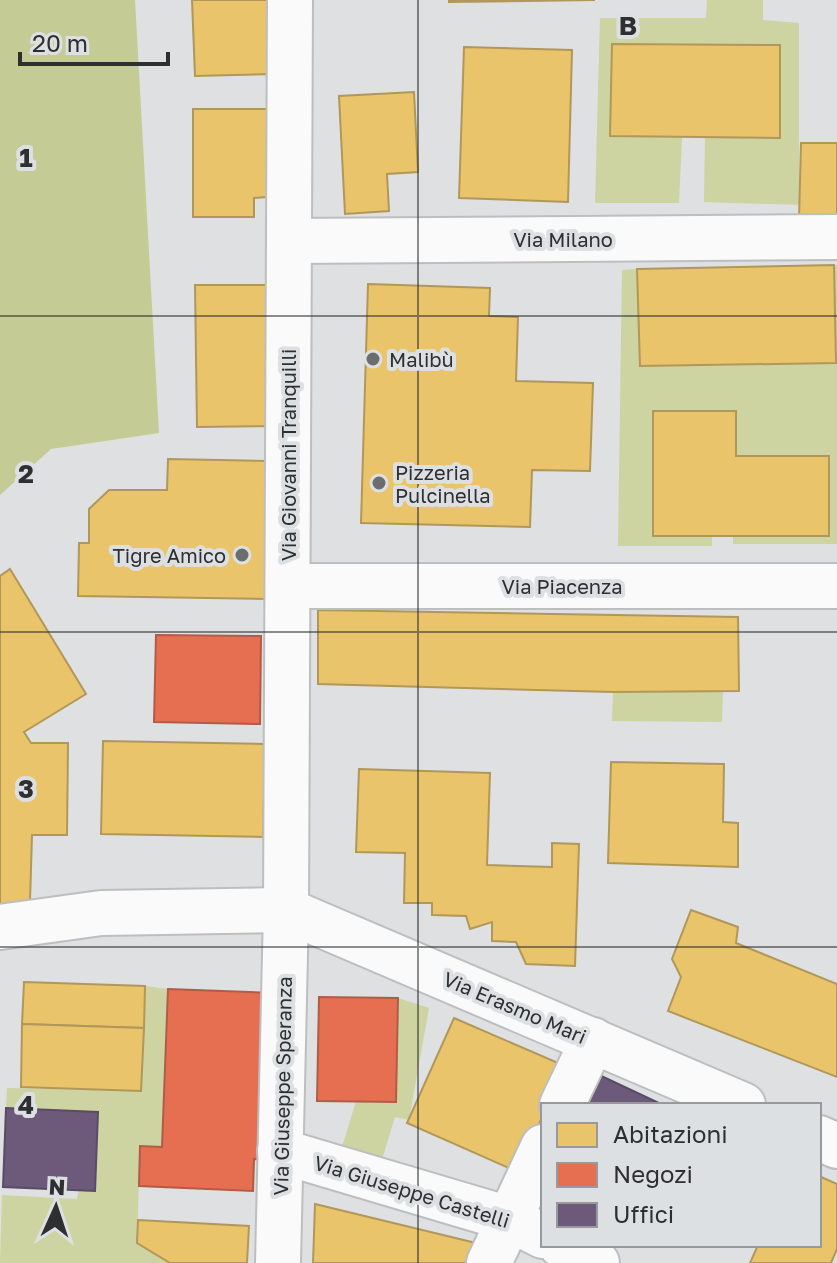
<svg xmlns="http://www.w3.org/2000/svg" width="837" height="1263" font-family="'Golos Text',sans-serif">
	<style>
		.green { fill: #cdd3a1 }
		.forest { fill: #c5cb95 }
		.homes { fill: #e9c46a; stroke: #b19759; stroke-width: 2 }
		.shops { fill: #e76f51; stroke: #b05c47; stroke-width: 2 }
		.offices { fill: #6d597a; stroke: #5a4c64; stroke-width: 2 }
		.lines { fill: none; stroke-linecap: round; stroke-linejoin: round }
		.minor-casing { stroke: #bdbebf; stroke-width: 48 }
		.minor { stroke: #fafafa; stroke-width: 44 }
		.grid { fill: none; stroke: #2e2f30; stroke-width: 2; stroke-opacity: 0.55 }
		.poi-dot { fill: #6c6d6e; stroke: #dde0e2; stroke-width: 3 }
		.labels { text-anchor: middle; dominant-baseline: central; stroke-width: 8; stroke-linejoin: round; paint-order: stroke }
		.street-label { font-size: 20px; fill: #2e2f30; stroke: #dde0e2 }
		.poi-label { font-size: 20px; fill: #2e2f30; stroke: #dde0e2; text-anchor: start }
		.grid-label { font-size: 26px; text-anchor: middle; font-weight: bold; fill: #2e2f30; stroke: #dde0e2; stroke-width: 8; stroke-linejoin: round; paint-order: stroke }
	</style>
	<rect width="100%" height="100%" fill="#dee0e1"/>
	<g class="green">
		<path d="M 707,0 L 763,0 L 763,20 L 799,23 L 799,205 L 704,202 L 705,137 L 780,137 L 780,45 L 612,44 L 610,136 L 682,137 L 679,203 L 595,203 L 600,18 L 706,18 Z"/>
		<path d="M 834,265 L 837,265 L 837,544 L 733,544 L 733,536 L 829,536 L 828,456 L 736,456 L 736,411 L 654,411 L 653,536 L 712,536 L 712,546 L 618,546 L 622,270 L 637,269 L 640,366 L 835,363 Z"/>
		<path d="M 723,690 L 722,722 L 612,721 L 613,692 Z"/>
		<path d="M 145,986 L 168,989 L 162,1147 L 140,1146 L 137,1243 L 170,1263 L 0,1263 L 2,1195 L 77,1199 L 79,1190 L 95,1191 L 98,1113 L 6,1108 L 7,1088 L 141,1091 Z"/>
		<path d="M 398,998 L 429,1008 L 409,1120 L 395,1117 L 380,1166 L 340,1154 L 356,1101 L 396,1102 Z"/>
	</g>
	<path class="forest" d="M 0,0 L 135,0 L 159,433 L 51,449 L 0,495 Z"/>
	<g class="homes">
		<path d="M 192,0 L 269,0 L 272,74 L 195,76 Z"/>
		<path d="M 449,0 L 595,0 L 449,2 Z"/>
		<path d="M 612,44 L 780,45 L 780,138 L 610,136 Z"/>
		<path d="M 464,47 L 572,50 L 568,202 L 459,198 Z"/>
		<path d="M 414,92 L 418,172 L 387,174 L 389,211 L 345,214 L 339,96 Z"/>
		<path d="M 193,109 L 267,109 L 267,197 L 254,198 L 254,217 L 193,217 Z"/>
		<path d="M 801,143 L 837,143 L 837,220 L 799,220 Z"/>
		<path d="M 834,265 L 836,363 L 640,366 L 637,269 Z"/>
		<path d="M 368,284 L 490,288 L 489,316 L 518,317 L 516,381 L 593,383 L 590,471 L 532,470 L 530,527 L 361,523 Z"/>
		<path d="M 195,285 L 278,285 L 279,426 L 197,427 Z"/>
		<path d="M 653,411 L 736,411 L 736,456 L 829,456 L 829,536 L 653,536 Z"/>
		<path d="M 168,459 L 272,461 L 269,599 L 78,596 L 79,543 L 89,543 L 89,509 L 109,490 L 167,490 Z"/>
		<path d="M 10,569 L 86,694 L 24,732 L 31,743 L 68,743 L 67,835 L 32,835 L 30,901 L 0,905 L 0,576 Z"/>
		<path d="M 318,610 L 738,617 L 739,691 L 613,692 L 318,684 Z"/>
		<path d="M 103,741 L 265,744 L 263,837 L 101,834 Z"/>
		<path d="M 611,762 L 724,764 L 723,822 L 738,823 L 738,867 L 608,863 Z"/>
		<path d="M 359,769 L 490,773 L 487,865 L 552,867 L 552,843 L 579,844 L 575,966 L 526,964 L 516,942 L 492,941 L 492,922 L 470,929 L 466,916 L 432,915 L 432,903 L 404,903 L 405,853 L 356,852 Z"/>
		<path d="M 691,910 L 738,927 L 736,943 L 837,984 L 837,1077 L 668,1011 L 681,977 L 672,959 Z"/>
		<path d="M 24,982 L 145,986 L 144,1028 L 22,1024 Z"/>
		<path d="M 454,1018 L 565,1066 L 543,1105 L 543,1115 L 518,1172 L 407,1123 Z"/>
		<path d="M 22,1024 L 144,1028 L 141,1091 L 21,1087 Z"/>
		<path d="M 819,1176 L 837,1184 L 837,1249 L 831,1263 L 750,1263 L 758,1245 L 819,1245 Z"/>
		<path d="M 315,1204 L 480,1244 L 472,1263 L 313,1263 Z"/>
		<path d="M 138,1220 L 249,1226 L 247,1263 L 170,1263 L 137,1243 Z"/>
	</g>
	<g class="shops">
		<path d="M 156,635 L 261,636 L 260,724 L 154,722 Z"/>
		<path d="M 168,989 L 273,993 L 267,1160 L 254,1159 L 253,1191 L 139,1186 L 140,1146 L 162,1147 Z"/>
		<path d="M 319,997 L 398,998 L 396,1102 L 317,1101 Z"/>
	</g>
	<g class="offices">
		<path d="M 597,1074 L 663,1105 L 582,1105 Z"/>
		<path d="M 6,1108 L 98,1112 L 95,1191 L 3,1187 Z"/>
	</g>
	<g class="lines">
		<defs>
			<g id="minor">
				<path d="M 289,241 L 837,237"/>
				<path d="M 288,586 L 837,586"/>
				<path d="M 0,927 L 101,913 L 286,910 L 743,1105"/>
				<path d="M 562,1105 L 593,1040"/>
				<path d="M 819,1138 L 837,1146"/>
				<path d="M 280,1151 L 509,1219 L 543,1236"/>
				<path d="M 561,1245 L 597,1263"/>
				<path d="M 278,1263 L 286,910 L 290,0"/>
				<path d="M 489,1263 L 543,1147"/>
			</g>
		</defs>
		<use href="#minor" class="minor-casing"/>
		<use href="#minor" class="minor"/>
	</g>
	<path class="grid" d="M 418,0 L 418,1263M 0,316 L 837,316M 0,632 L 837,632M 0,947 L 837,947"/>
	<g class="poi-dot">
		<circle cx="373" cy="359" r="8"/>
		<circle cx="379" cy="483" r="8"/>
		<circle cx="242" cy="555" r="8"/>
	</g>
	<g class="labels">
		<g class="street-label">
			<text x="563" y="239">Via Milano</text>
			<text transform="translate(288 455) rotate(-90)">Via Giovanni Tranquilli</text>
			<text x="562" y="586">Via Piacenza</text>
			<text transform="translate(515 1007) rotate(23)">Via Erasmo Mari</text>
			<text transform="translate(282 1086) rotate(-89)">Via Giuseppe Speranza</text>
			<text transform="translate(412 1191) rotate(17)">Via Giuseppe Castelli</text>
		</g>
		<g class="poi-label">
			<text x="389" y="359">Malibù</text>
			<text x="395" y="472">Pizzeria<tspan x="395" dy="23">Pulcinella</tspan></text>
			<text x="226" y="555" text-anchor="end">Tigre Amico</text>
		</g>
	</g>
	<g class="grid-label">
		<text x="628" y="35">B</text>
		<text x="26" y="167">1</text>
		<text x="26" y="483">2</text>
		<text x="26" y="798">3</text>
		<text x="26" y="1114">4</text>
	</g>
	<rect x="541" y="1103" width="280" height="144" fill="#dde0e2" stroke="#97999b" stroke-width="2"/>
	<rect x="557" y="1123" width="40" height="24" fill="#e9c46a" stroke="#97999b" stroke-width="2"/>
	<text x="613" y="1143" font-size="24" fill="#2e2f30">Abitazioni</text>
	<rect x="557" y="1163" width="40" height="24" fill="#e76f51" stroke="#97999b" stroke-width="2"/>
	<text x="613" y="1183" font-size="24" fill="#2e2f30">Negozi</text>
	<rect x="557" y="1203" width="40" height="24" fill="#6d597a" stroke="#97999b" stroke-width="2"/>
	<text x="613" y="1223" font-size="24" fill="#2e2f30">Uffici</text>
	<g transform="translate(56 1207) rotate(3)" stroke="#dde0e2" stroke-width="6" paint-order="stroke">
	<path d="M0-6L14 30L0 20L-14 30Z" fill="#2e2f30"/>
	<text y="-12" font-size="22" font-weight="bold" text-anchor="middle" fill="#2e2f30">N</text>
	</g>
	<path d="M20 52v12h148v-12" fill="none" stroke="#2e2f30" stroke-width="4"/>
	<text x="32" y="52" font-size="24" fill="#2e2f30" stroke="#dde0e2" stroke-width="6" paint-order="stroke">20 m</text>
</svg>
